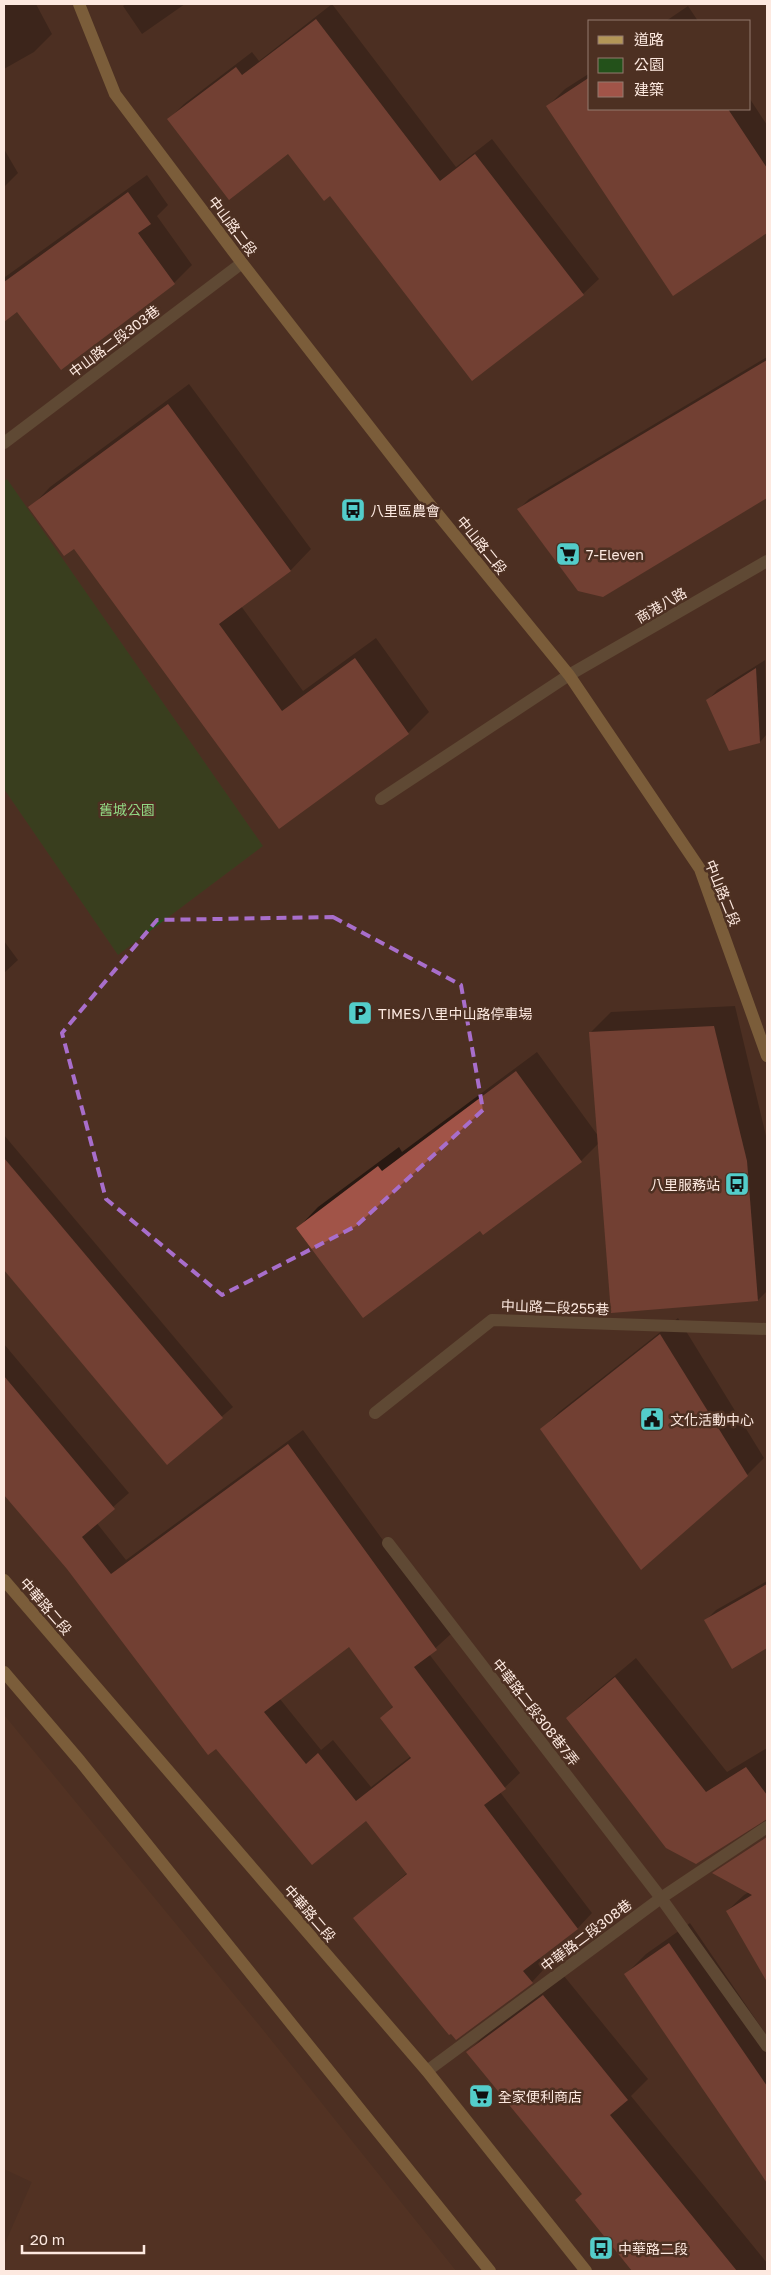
<svg xmlns="http://www.w3.org/2000/svg" width="771" height="2275" font-family="'Golos Text','Noto Sans TC',sans-serif">
	<style>
		.built { fill: #5a3725 }
		.green { fill: #23511a }
		.shadow { fill: #0007; fill-rule: evenodd }
		.building { fill: #a15448; fill-rule: evenodd }
		.lines { fill: none; stroke-linecap: round; stroke-linejoin: round }
		.minor { stroke: #76684a; stroke-width: 12 }
		.major { stroke: #b39657; stroke-width: 12 }
		.marked { fill: none; stroke: #a86ecb; stroke-width: 4; stroke-dasharray: 10 6; stroke-linejoin: round }
		.labels { text-anchor: middle; dominant-baseline: central; stroke-width: 5; stroke-linejoin: round; paint-order: stroke }
		.street-label { font-size: 14px; fill: #fde9e0; stroke: #4d3022 }
		.poi-label { font-size: 14px; fill: #fde9e0; stroke: #4d3022; text-anchor: start }
		.park-label { font-size: 14px; fill: #91d783; stroke: #4d3022 }
	</style>
	<rect width="100%" height="100%" fill="#4d3022"/>
	<path class="built" d="M 4,1715 L 263,2030 L 456,2271 L 4,2271 L 4,2246 L 32,2182 L 4,2169 Z"/>
	<path class="green" d="M 7,479 L 263,846 L 118,955 L 4,789 L 4,481 Z"/>
	<g class="shadow">
		<path d="M 4,4 L 36,4 L 52,34 L 34,52 L 4,69 Z"/>
		<path d="M 126,4 L 185,4 L 142,34 L 123,6 Z"/>
		<path d="M 332,4 L 456,167 L 492,139 L 599,279 L 583,294 L 330,194 L 288,152 L 169,119 L 184,104 L 252,52 L 259,61 Z"/>
		<path d="M 688,6 L 698,21 L 666,21 Z"/>
		<path d="M 590,73 L 590,109 L 750,109 L 750,99 L 767,125 L 767,231 L 674,294 L 548,106 L 565,89 Z"/>
		<path d="M 4,149 L 18,173 L 4,187 Z"/>
		<path d="M 147,175 L 168,205 L 157,216 L 192,265 L 174,283 L 61,369 L 17,310 L 4,321 L 4,276 L 5,277 Z"/>
		<path d="M 767,357 L 767,496 L 603,596 L 519,509 L 529,499 Z"/>
		<path d="M 189,384 L 311,549 L 291,570 L 241,606 L 303,691 L 376,638 L 429,712 L 408,733 L 279,827 L 75,547 L 30,508 L 50,487 Z"/>
		<path d="M 765,660 L 767,734 L 760,742 L 707,701 L 717,690 Z"/>
		<path d="M 4,941 L 18,960 L 4,973 Z"/>
		<path d="M 735,1006 L 767,1140 L 767,1291 L 758,1300 L 599,1143 L 581,1161 L 480,1229 L 298,1228 L 318,1207 L 399,1147 L 402,1152 L 537,1052 L 599,1137 L 591,1032 L 611,1012 Z"/>
		<path d="M 4,1135 L 233,1407 L 167,1463 L 4,1268 Z"/>
		<path d="M 678,1318 L 764,1458 L 747,1475 L 542,1429 L 559,1412 Z"/>
		<path d="M 4,1344 L 129,1493 L 96,1522 L 126,1560 L 303,1430 L 451,1634 L 429,1654 L 520,1773 L 500,1792 L 592,1913 L 578,1928 L 538,1957 L 546,1967 L 532,1982 L 355,1918 L 407,1873 L 366,1819 L 68,1568 L 4,1493 ZM 349,1645 L 393,1706 L 382,1718 L 411,1756 L 371,1787 L 333,1740 L 321,1750 L 280,1699 Z"/>
		<path d="M 767,1581 L 767,1647 L 732,1667 L 706,1620 L 716,1610 Z"/>
		<path d="M 636,1658 L 727,1772 L 767,1748 L 767,1818 L 762,1819 L 696,1863 L 567,1718 L 588,1698 Z"/>
		<path d="M 767,1881 L 767,1979 L 727,1911 L 744,1895 Z"/>
		<path d="M 690,1923 L 767,2036 L 767,2182 L 626,1974 L 646,1954 Z"/>
		<path d="M 564,1976 L 648,2079 L 631,2096 L 767,2263 L 767,2271 L 634,2271 L 577,2200 L 583,2194 L 468,2052 L 488,2032 Z"/>
	</g>
	<g class="building">
		<path d="M 316,19 L 440,181 L 475,154 L 584,295 L 472,381 L 330,196 L 324,201 L 288,154 L 229,200 L 167,119 L 236,67 L 242,75 Z"/>
		<path d="M 590,77 L 590,109 L 728,109 L 767,168 L 767,233 L 673,296 L 546,106 Z"/>
		<path d="M 128,192 L 151,224 L 138,233 L 175,284 L 61,370 L 17,312 L 4,322 L 4,282 Z"/>
		<path d="M 767,360 L 767,498 L 603,597 L 578,591 L 517,509 Z"/>
		<path d="M 168,404 L 291,571 L 219,624 L 282,711 L 355,658 L 409,734 L 279,829 L 74,549 L 64,556 L 28,507 Z"/>
		<path d="M 756,668 L 760,743 L 729,751 L 706,700 Z"/>
		<path d="M 714,1026 L 747,1161 L 758,1301 L 611,1313 L 589,1032 Z"/>
		<path d="M 516,1071 L 582,1162 L 483,1235 L 480,1231 L 363,1318 L 296,1228 L 378,1166 L 382,1171 Z"/>
		<path d="M 4,1158 L 223,1418 L 167,1465 L 4,1270 Z"/>
		<path d="M 660,1334 L 748,1476 L 641,1570 L 540,1429 Z"/>
		<path d="M 4,1376 L 115,1509 L 82,1537 L 111,1574 L 288,1444 L 437,1650 L 414,1667 L 506,1789 L 484,1805 L 578,1929 L 523,1971 L 533,1983 L 456,2040 L 451,2034 L 449,2035 L 353,1918 L 407,1874 L 366,1821 L 312,1865 L 216,1749 L 208,1755 L 67,1569 L 4,1495 ZM 349,1647 L 393,1707 L 380,1718 L 411,1758 L 356,1801 L 318,1753 L 306,1764 L 264,1712 Z"/>
		<path d="M 767,1584 L 767,1648 L 732,1669 L 704,1620 Z"/>
		<path d="M 615,1677 L 706,1792 L 746,1767 L 767,1795 L 767,1819 L 696,1864 L 666,1848 L 566,1718 Z"/>
		<path d="M 767,1837 L 767,1982 L 726,1911 L 752,1895 L 712,1873 Z"/>
		<path d="M 669,1943 L 767,2086 L 767,2183 L 624,1974 Z"/>
		<path d="M 543,1995 L 628,2100 L 610,2115 L 737,2271 L 632,2271 L 575,2200 L 582,2194 L 466,2052 Z"/>
	</g>
	<g class="lines">
		<g class="minor">
			<path d="M 4,443 L 242,263"/>
			<path d="M 381,799 L 569,675 L 767,561"/>
			<path d="M 375,1413 L 492,1320 L 767,1329"/>
			<path d="M 388,1543 L 661,1898 L 767,2046"/>
			<path d="M 427,2071 L 661,1898 L 767,1827"/>
		</g>
		<g class="major">
			<path d="M 79,4 L 115,94 L 242,263 L 427,501 L 569,675 L 700,869 L 767,1056"/>
			<path d="M 4,1580 L 427,2071 L 586,2271"/>
			<path d="M 4,1672 L 80,1761 L 490,2271"/>
		</g>
	</g>
	<path d="M0 0H771V2275H0ZM 333,917 L 461,985 L 483,1110 L 356,1226 L 222,1295 L 106,1199 L 62,1033 L 157,920 Z" fill="#4d3022" fill-opacity=".55" fill-rule="evenodd"/>
	<path class="marked" d="M 333,917 L 461,985 L 483,1110 L 356,1226 L 222,1295 L 106,1199 L 62,1033 L 157,920 Z"/>
	<defs>
		<symbol id="bus-square" viewBox="-11 -11 22 22"><rect x="-9" y="-9" width="18" height="18" rx="4" fill="#53cdca" stroke="#4d3022"/><path d="M-5-6H5V4H4V6H2V4H-2V6H-4V4H-5ZM-3.5-4V0h7V-4ZM-3.5 1.2v1.5H-2V1.2ZM2 1.2v1.5H3.5V1.2Z" fill="#111"/></symbol>
		<symbol id="supermarket-square" viewBox="-11 -11 22 22"><rect x="-9" y="-9" width="18" height="18" rx="4" fill="#53cdca" stroke="#4d3022"/><path d="M-6-5.5h2.5l.6 2H6L4.5 2H-2.5L-4.4-4H-6ZM-1.5 3.2a1.3 1.3 0 1 0 .1 0ZM3 3.2a1.3 1.3 0 1 0 .1 0Z" fill="#111"/></symbol>
		<symbol id="parking-square" viewBox="-11 -11 22 22"><rect x="-9" y="-9" width="18" height="18" rx="4" fill="#53cdca" stroke="#4d3022"/><path d="M-3.5-5.5H1a3.5 3.5 0 0 1 0 7H-1V5.5H-3.5ZM-1-3.4V-.6H.8a1.4 1.4 0 0 0 0-2.8Z" fill="#111"/></symbol>
		<symbol id="civic-square" viewBox="-11 -11 22 22"><rect x="-9" y="-9" width="18" height="18" rx="4" fill="#53cdca" stroke="#4d3022"/><path d="M-.6-6.5H3V-4.5H.6V-3L4-1V1h2V6H-6V1h2V-1L-.6-3ZM-1.2 2.5V6h2.4V2.5Z" fill="#111"/></symbol>
	</defs>
	<g fill-rule="evenodd">
		<use href="#bus-square" x="339" y="496" width="28" height="28"/>
		<use href="#supermarket-square" x="554" y="540" width="28" height="28"/>
		<use href="#parking-square" x="346" y="999" width="28" height="28"/>
		<use href="#bus-square" x="723" y="1170" width="28" height="28"/>
		<use href="#civic-square" x="638" y="1405" width="28" height="28"/>
		<use href="#supermarket-square" x="467" y="2082" width="28" height="28"/>
		<use href="#bus-square" x="587" y="2234" width="28" height="28"/>
	</g>
	<g class="labels">
		<g class="street-label">
			<text transform="translate(233 226) rotate(53)">中山路二段</text>
			<text transform="translate(114 341) rotate(-37)">中山路二段303巷</text>
			<text transform="translate(482 545) rotate(51)">中山路二段</text>
			<text transform="translate(661 605) rotate(-30)">商港八路</text>
			<text transform="translate(723 893) rotate(68)">中山路二段</text>
			<text transform="translate(555 1307) rotate(2)">中山路二段255巷</text>
			<text transform="translate(46 1606) rotate(49)">中華路二段</text>
			<text transform="translate(536 1712) rotate(52)">中華路二段308巷7弄</text>
			<text transform="translate(310 1913) rotate(49)">中華路二段</text>
			<text transform="translate(586 1935) rotate(-37)">中華路二段308巷</text>
		</g>
		<g class="poi-label">
			<text x="370" y="510">八里區農會</text>
			<text x="586" y="554">7-Eleven</text>
			<text x="378" y="1013">TIMES八里中山路停車場</text>
			<text x="720" y="1184" text-anchor="end">八里服務站</text>
			<text x="670" y="1419">文化活動中心</text>
			<text x="498" y="2096">全家便利商店</text>
			<text x="618" y="2248">中華路二段</text>
		</g>
		<g class="park-label">
			<text x="127" y="809">舊城公園</text>
		</g>
	</g>
	<rect width="771" height="2275" fill="none" stroke="#fde9e0" stroke-width="10"/>
	<rect x="588" y="20" width="162" height="90" fill="#4d3022" stroke="#937a6e"/>
	<rect x="598" y="36" width="25" height="8" fill="#b39657" stroke="#937a6e"/>
	<text x="634" y="45" font-size="15" fill="#fde9e0">道路</text>
	<rect x="598" y="58" width="25" height="15" fill="#23511a" stroke="#937a6e"/>
	<text x="634" y="70" font-size="15" fill="#fde9e0">公園</text>
	<rect x="598" y="82" width="25" height="15" fill="#a15448" stroke="#937a6e"/>
	<text x="634" y="95" font-size="15" fill="#fde9e0">建築</text>
	<path d="M22 2245v8h122v-8" fill="none" stroke="#fde9e0" stroke-width="2.5"/>
	<text x="30" y="2245" font-size="15" fill="#fde9e0" stroke="#4d3022" stroke-width="4" paint-order="stroke">20 m</text>
</svg>
